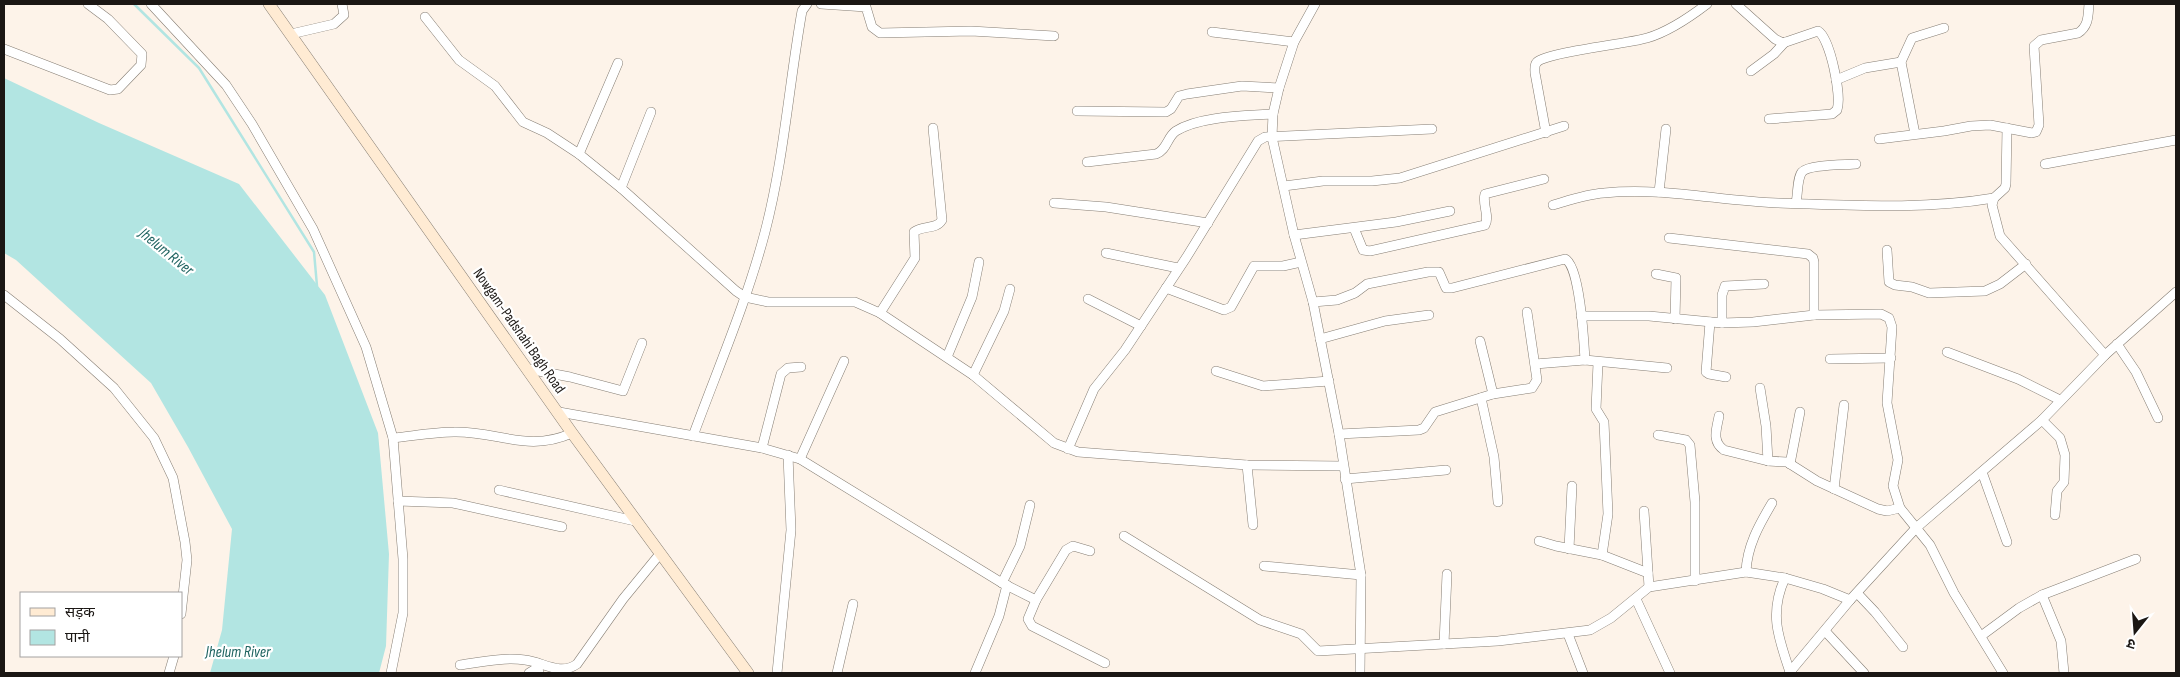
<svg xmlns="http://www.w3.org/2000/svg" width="2180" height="677" font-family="'Sofia Sans Condensed','Noto Sans Devanagari',sans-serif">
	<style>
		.water { fill: #b2e5e2 }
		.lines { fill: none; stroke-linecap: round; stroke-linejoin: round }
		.stream { stroke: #b2e5e2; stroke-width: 2.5 }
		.minor-casing { stroke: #867e74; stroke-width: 10 }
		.secondary-casing { stroke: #867e74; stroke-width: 12 }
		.minor { stroke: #fff; stroke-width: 9 }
		.secondary { stroke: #ffebd3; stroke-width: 11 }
		.labels { text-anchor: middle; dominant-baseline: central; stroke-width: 4.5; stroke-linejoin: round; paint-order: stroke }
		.street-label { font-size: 15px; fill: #1b1714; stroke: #fff }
		.water-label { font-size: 16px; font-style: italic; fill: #1f6360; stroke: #fff }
	</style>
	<rect width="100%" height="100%" fill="#fdf3e9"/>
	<path class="water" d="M 4,78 L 99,123 L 239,184 L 325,295 L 378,433 L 389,554 L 386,646 L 379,673 L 210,673 L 222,630 L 232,529 L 188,447 L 151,383 L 16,260 L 4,253 Z"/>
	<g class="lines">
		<path class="stream" d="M 134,4 L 199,68 L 314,252 L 317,286"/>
		<defs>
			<g id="minor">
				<path d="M 151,4 L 226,85 L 252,124 L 313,229 L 366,347 L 393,438 L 403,559 L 403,613 L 391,673"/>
				<path d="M 821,4 L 866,7 L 872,27 L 880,33 L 971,31 L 1054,36"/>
				<path d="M 1315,4 L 1294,42 L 1279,88 L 1273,114 L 1272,137 L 1294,235 L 1313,302 L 1339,434 L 1361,575 L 1360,673"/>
				<path d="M 1736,4 L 1775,39 L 1783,43 L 1818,31 C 1830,38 1842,96 1837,110 L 1832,114 L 1769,119"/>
				<path d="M 425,17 L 459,60 L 495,86 L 523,122 L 547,133 L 579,154 L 621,188 L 736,291 L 745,297 L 768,302 L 855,302 L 880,313 L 973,375 L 1054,443 L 1078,452 L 1247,465 L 1343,466"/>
				<path d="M 1212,32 L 1294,42"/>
				<path d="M 291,34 L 334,24 L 344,15 L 342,4"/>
				<path d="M 4,49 L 110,90 L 118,89 L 141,65 L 142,54 L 108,19 L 88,4"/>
				<path d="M 1751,71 L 1774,54 L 1785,42"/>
				<path d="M 1836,80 L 1865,68 L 1901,62"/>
				<path d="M 1077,111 L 1166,112 L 1171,109 L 1179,96 L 1187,94 L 1242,86 L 1279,88"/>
				<path d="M 2007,128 L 2006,184 L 2005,188 L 1994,198 L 1992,205 L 2000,236 L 2105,355"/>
				<path d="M 1546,133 L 1535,73 C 1535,69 1534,65 1537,62 C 1548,52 1627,44 1647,38 C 1668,32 1690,17 1707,4"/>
				<path d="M 1915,134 L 1901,62 L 1912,38 L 1944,28"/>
				<path d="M 1879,139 L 1944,131 L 1971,126 L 1990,125 L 2032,133 L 2036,132 L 2039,125 L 2034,46 L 2041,40 L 2078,33 C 2089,26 2088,15 2089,4"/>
				<path d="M 579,154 L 618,63"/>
				<path d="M 1087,162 L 1156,154 C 1167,150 1167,137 1176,131 C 1200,116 1245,116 1273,114"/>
				<path d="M 2045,164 L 2176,140"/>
				<path d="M 1284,186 L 1323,181 L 1372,181 L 1400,178 L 1564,126"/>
				<path d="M 621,188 L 651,112"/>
				<path d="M 1659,192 L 1666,129"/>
				<path d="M 1054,203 L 1106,207 L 1208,223"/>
				<path d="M 1796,203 C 1798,194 1797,178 1802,172 C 1809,164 1846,165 1856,164"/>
				<path d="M 1553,205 C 1570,200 1587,194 1604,193 C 1663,187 1720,201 1778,203 C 1849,205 1923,210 1994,198"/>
				<path d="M 1354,228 L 1363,250 L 1370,251 L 1485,225 C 1490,216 1482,205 1485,194 L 1544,179"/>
				<path d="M 1294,235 L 1396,222 L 1450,211"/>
				<path d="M 1669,238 L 1808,254 L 1813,258 L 1814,262 L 1814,315"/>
				<path d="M 1887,250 L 1889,282 L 1895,285 L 1912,287 L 1929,293 L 1985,291 L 2000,284 L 2026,264"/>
				<path d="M 1106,253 L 1178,268"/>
				<path d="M 1656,274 L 1676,278 L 1675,319"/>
				<path d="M 1166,288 L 1224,310 L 1231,307 L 1254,266 L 1283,266 L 1301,262"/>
				<path d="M 4,295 L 60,339 L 114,388 L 154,438 L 173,478 L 185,542 L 187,560 L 181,614"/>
				<path d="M 1088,299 L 1141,326"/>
				<path d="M 1313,302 L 1337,300 L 1355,293 L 1367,284 L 1428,272 L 1439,272 L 1446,288 L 1452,288 L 1565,259 C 1580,265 1584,343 1585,360"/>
				<path d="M 880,313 L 915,258 L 914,232 C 923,225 936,230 942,220 L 933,128"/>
				<path d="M 1581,316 L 1649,316 L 1722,323 L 1753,322 L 1814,315 L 1881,314 L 1889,318 L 1892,327 L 1887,403 L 1898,460 L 1893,486 L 1900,508 L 1930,545 L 1954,593 L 2003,673"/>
				<path d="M 1710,322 L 1706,372 L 1709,374 L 1726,377"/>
				<path d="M 1722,323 L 1722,295 L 1725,286 L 1764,284"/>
				<path d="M 1320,339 L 1385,321 L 1429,315"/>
				<path d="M 1480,341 L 1493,394"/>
				<path d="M 2117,344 L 2136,372 L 2158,418"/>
				<path d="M 1947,352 L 2018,379 L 2060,400"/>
				<path d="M 947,357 L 972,297 L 979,262"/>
				<path d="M 1830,359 L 1891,358"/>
				<path d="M 1598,363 L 1596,409 L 1604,422 L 1608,514 L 1602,555"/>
				<path d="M 1535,364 L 1585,360 L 1667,368"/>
				<path d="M 528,369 L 570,377 L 623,391 L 642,343"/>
				<path d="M 1216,371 L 1263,386 L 1329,381"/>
				<path d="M 973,375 L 1004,311 L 1010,289"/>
				<path d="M 1760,388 L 1766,426 L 1768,461"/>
				<path d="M 1481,398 L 1494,457 L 1498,502"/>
				<path d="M 559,412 L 762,448 L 800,459 L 1002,583 L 1036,600 L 1028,619 L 1032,626 L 1105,663"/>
				<path d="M 1719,416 C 1717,428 1711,441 1724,450 L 1768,461 L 1787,462 L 1817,481 L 1878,509 L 1887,511 L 1900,508"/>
				<path d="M 2042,420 L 2060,438 L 2065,455 L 2064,482 L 2057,491 L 2055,515"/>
				<path d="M 1339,434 L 1419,430 L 1424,428 L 1435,412 L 1493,394 L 1532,388 L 1537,380 L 1527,312"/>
				<path d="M 1658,435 L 1686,440 L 1690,445 L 1695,502 L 1695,581"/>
				<path d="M 693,436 C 718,368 747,301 765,232 C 784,159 789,84 802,11 L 807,4"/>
				<path d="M 393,438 C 413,436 434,432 454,432 C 498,431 528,453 572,433"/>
				<path d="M 762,448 L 781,374 L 788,368 L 801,367"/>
				<path d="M 1068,449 L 1094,389 L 1125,350 L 1186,258 L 1258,141 L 1265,137 L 1432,129"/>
				<path d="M 800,459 L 844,361"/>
				<path d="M 1790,464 L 1800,412"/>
				<path d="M 1247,465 L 1253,525"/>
				<path d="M 1982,472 L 2007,542"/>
				<path d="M 1345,479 L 1446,470"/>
				<path d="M 1834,489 L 1844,405"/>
				<path d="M 499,490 L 635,521"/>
				<path d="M 398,501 L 453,503 L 562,527"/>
				<path d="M 1644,511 L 1649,587"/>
				<path d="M 1124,536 L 1260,620 L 1301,634 L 1318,651 L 1498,641 L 1590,630 L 1611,618 L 1649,587 L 1746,572 L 1785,578 L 1823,589 L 1850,600"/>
				<path d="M 1539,541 L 1556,546 L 1602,555 L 1648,573"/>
				<path d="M 1569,549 L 1572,486"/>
				<path d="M 1264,566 L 1361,575"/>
				<path d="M 1746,572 C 1747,546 1759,525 1772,503"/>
				<path d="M 1785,578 C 1769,613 1778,637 1790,672"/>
				<path d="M 1002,583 L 1020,546 L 1030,505"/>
				<path d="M 1857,593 L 1875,612 L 1903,647"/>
				<path d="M 2042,595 L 2061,641 L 2064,673"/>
				<path d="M 1636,599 L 1670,673"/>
				<path d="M 1036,600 L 1066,550 L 1073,546 L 1090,551"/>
				<path d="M 1825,631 L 1864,673"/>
				<path d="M 1568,634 L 1583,673"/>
				<path d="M 1981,636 L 2019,608 L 2042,595 L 2136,559"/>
				<path d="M 1444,644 L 1447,574"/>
				<path d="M 537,663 L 539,673"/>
				<path d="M 460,665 C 481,662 504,657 525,660 C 543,662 560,676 577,664 L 623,599 L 659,555"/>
				<path d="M 169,673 L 174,656"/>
				<path d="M 529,673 L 537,668"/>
				<path d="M 777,673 L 791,530 L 788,455"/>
				<path d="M 837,673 L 853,604"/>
				<path d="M 975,673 L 999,616 L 1007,585"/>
				<path d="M 1789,673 L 1850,600 L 1916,528 L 2042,420 L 2105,355 L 2176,292"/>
			</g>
			<path id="secondary" d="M 269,4 L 572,433 L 748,673"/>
		</defs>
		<use href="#minor" class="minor-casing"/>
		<use href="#secondary" class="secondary-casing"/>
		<use href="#minor" class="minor"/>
		<use href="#secondary" class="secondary"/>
	</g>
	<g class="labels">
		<g class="street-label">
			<text transform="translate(519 331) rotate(55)">Nowgam-Padshahi Bagh Road</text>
		</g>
		<g class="water-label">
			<text transform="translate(166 252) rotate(39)">Jhelum River</text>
			<text x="238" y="652">Jhelum River</text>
		</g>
	</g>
	<rect width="2180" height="677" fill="none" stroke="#1b1714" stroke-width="10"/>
	<rect x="20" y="592" width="162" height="65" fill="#ffffff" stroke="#a4a2a1"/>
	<rect x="30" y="608" width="25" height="8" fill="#ffebd3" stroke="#a4a2a1"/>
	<text x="65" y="617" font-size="15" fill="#1b1714">सड़क</text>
	<rect x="30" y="630" width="25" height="15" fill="#b2e5e2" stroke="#a4a2a1"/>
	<text x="65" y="642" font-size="15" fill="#1b1714">पानी</text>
	<g transform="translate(2135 632) rotate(197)" stroke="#ffffff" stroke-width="4" paint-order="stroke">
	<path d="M0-4L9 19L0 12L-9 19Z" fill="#1b1714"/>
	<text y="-8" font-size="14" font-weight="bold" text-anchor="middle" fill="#1b1714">उ</text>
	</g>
</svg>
